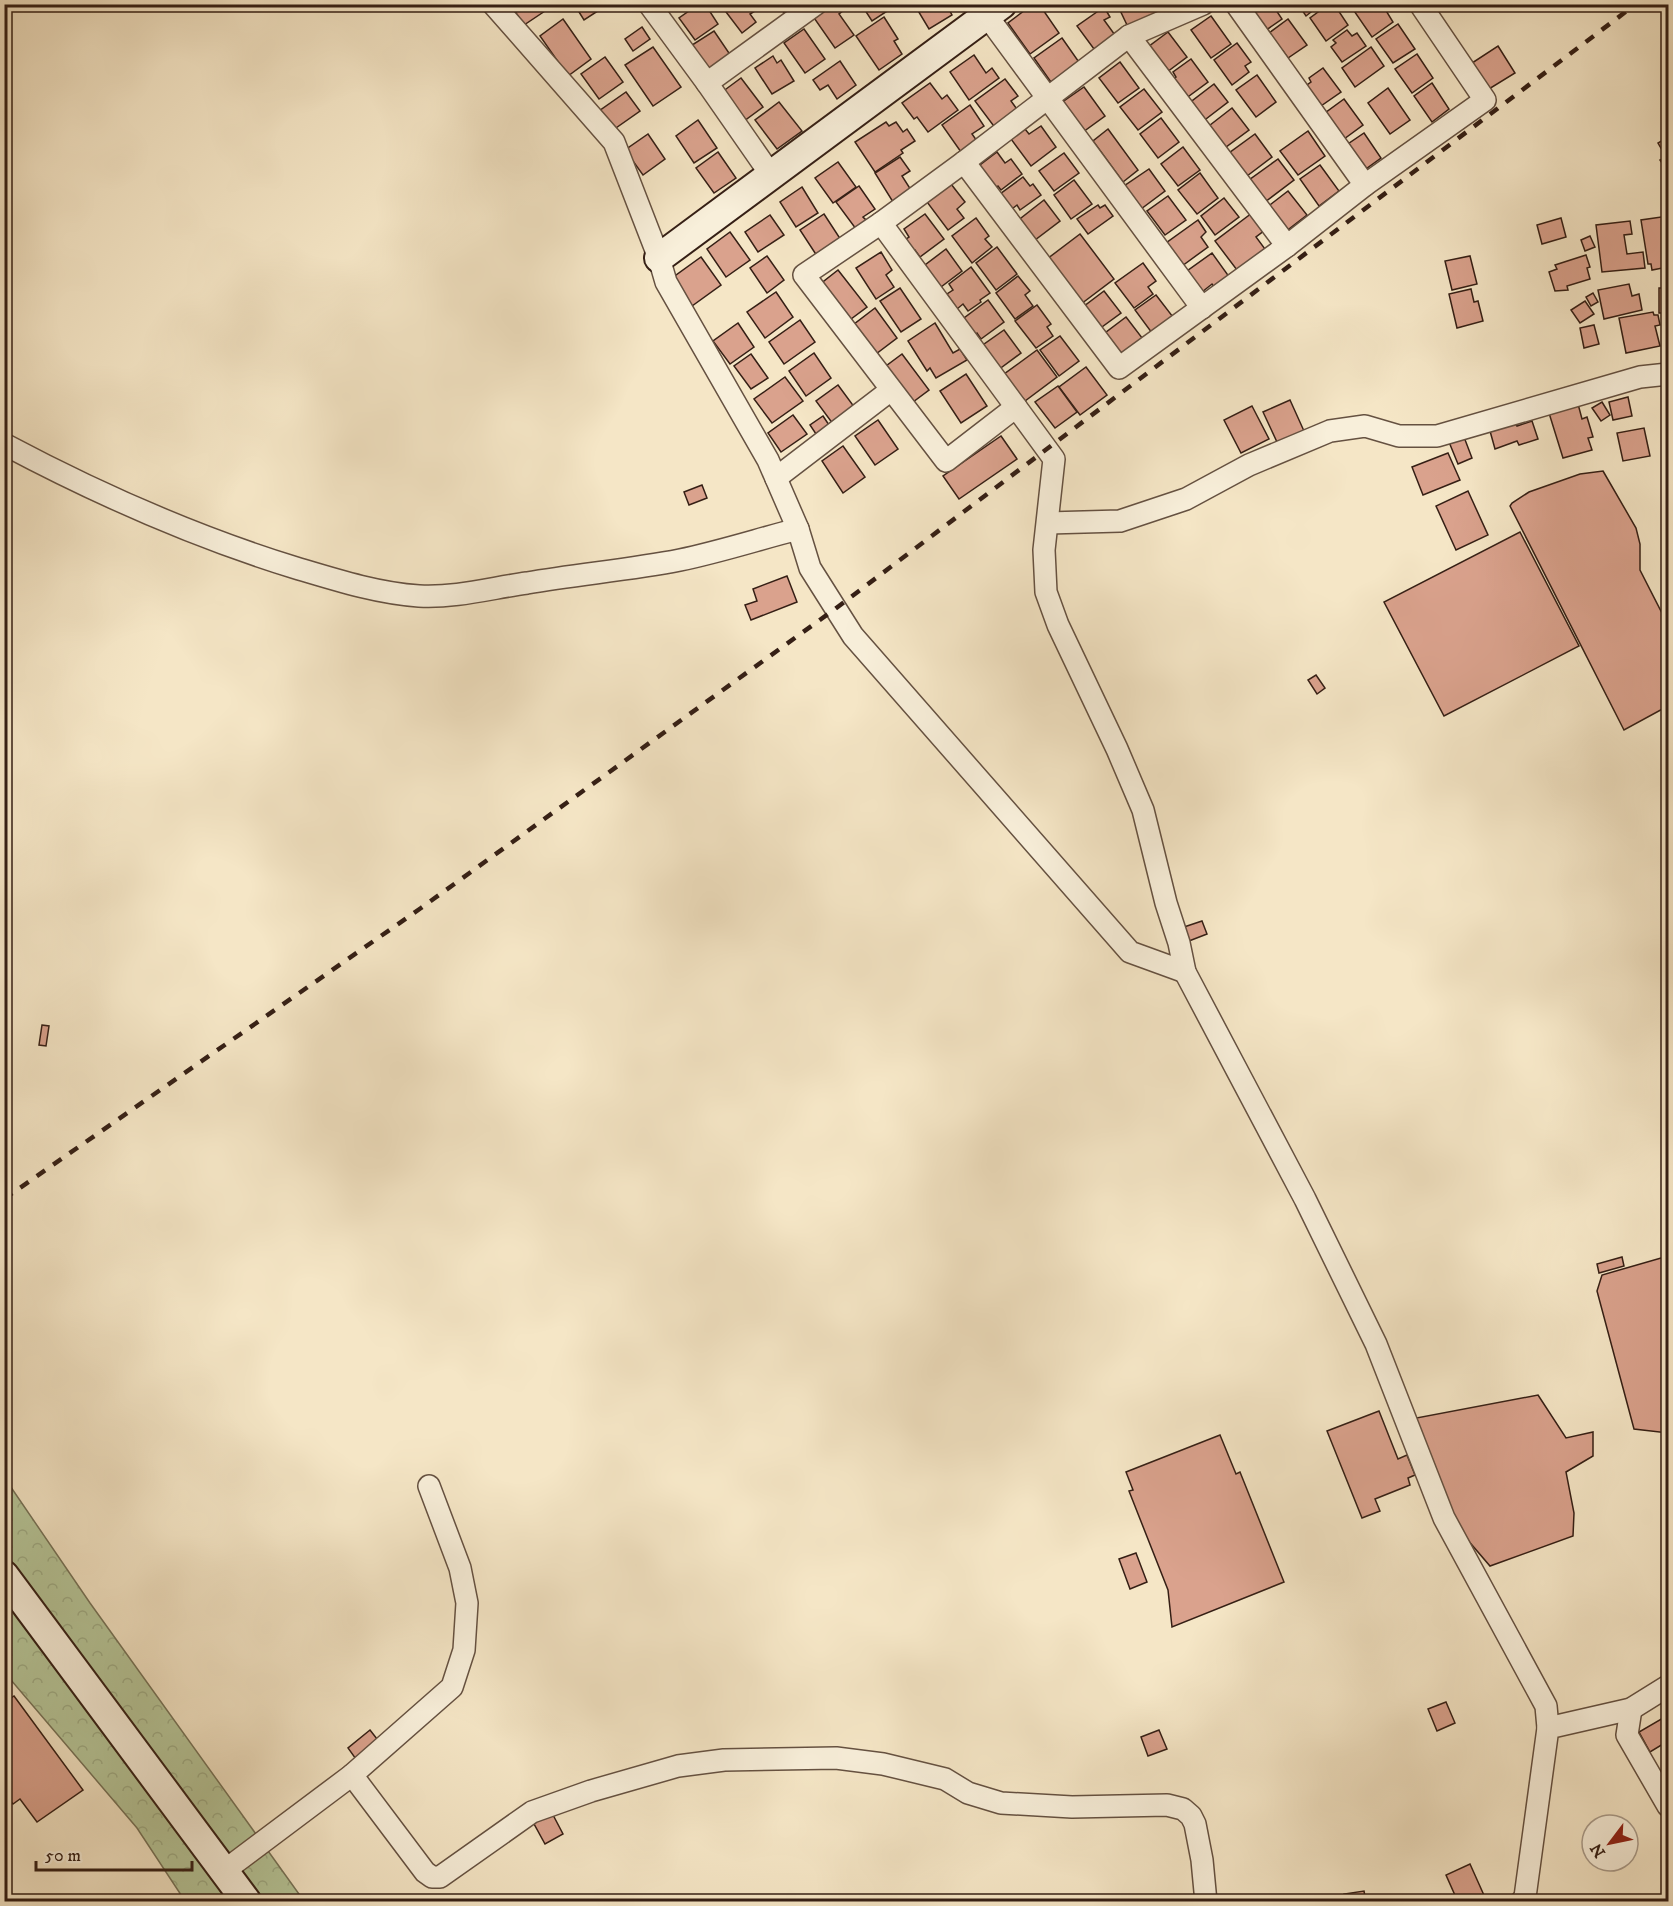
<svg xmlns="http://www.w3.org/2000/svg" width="1673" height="1906" font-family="'IM FELL DW Pica',serif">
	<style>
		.forest { fill: url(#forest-crowns); stroke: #767257; stroke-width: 1.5 }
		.building { fill: #daa28d; stroke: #351f15; stroke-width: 1.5 }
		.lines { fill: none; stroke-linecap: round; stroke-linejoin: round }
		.street-casing { stroke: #655141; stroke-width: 24 }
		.secondary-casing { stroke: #351f15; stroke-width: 32 }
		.street { stroke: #f8efda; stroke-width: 21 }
		.secondary { stroke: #f8efda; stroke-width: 28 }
		.rail { stroke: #351f15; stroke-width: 4.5; stroke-dasharray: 10 10; stroke-linecap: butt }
	</style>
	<defs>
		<pattern id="forest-crowns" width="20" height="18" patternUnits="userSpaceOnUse" patternTransform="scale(1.5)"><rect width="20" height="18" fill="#b6c699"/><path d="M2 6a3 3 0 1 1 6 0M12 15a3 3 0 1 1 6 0" fill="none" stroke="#9daa83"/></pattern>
	</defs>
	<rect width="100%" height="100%" fill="#f5e6c6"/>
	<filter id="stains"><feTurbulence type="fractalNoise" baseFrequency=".00333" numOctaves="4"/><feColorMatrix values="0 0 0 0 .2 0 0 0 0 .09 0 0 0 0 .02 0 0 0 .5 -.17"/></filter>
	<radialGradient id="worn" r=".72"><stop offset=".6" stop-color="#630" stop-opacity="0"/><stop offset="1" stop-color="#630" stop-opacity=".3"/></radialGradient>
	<path class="forest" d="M 4,1477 L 90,1603 L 304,1901 L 185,1901 L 137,1828 L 5,1673 Z"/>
	<g class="building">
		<path d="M 510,4 L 554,5 L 524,25 Z"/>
		<path d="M 574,4 L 607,4 L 607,5 L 584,20 Z"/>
		<path d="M 699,4 L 705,4 L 718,24 L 695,40 L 679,18 Z"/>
		<path d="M 727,4 L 750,4 L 755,11 L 750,14 L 756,22 L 742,33 L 723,8 Z"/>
		<path d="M 777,4 L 800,4 L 786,15 Z"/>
		<path d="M 827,4 L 840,4 L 844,10 L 839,14 L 854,35 L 835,48 L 812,15 Z"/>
		<path d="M 861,4 L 894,4 L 895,6 L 872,21 Z"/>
		<path d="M 914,4 L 946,4 L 952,15 L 929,29 Z"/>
		<path d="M 1033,4 L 1039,4 L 1059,33 L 1030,54 L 1008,23 Z"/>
		<path d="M 1117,4 L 1151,4 L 1155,14 L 1128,27 Z"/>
		<path d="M 1262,4 L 1272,4 L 1282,19 L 1262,33 L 1248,15 Z"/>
		<path d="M 1298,4 L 1321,4 L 1306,16 Z"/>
		<path d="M 1329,4 L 1334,4 L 1348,25 L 1326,41 L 1310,18 Z"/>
		<path d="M 1357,4 L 1382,4 L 1393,22 L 1372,37 L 1352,8 Z"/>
		<path d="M 1104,7 L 1110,17 L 1104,20 L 1115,35 L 1094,49 L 1077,26 Z"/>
		<path d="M 1211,16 L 1231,44 L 1211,58 L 1191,30 Z"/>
		<path d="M 884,17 L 898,39 L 894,41 L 902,54 L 879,70 L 856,36 Z"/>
		<path d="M 563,19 L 591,59 L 568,76 L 540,36 Z"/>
		<path d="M 1288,19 L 1307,45 L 1288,58 L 1283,51 L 1278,54 L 1265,36 Z"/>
		<path d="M 1398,24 L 1415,49 L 1393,63 L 1376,39 Z"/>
		<path d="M 642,27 L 650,39 L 633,51 L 625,39 Z"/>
		<path d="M 804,29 L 825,59 L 805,73 L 784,43 Z"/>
		<path d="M 1347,30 L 1352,36 L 1357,33 L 1366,46 L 1342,62 L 1331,47 L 1336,43 L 1333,40 Z"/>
		<path d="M 714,31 L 731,56 L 706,73 L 689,47 Z"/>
		<path d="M 1168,32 L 1187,57 L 1167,72 L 1148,47 Z"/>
		<path d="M 1062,38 L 1081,65 L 1053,85 L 1034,58 Z"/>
		<path d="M 1237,43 L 1251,62 L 1245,66 L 1249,72 L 1232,85 L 1214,60 Z"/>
		<path d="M 1498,46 L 1515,73 L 1489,89 L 1472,63 Z"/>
		<path d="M 653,47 L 681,87 L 653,106 L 625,65 Z"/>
		<path d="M 1371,47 L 1384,66 L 1355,87 L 1342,68 Z"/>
		<path d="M 1417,54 L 1433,78 L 1412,93 L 1395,69 Z"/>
		<path d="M 974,55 L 986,73 L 992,68 L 999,78 L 969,100 L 950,72 Z"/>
		<path d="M 773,56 L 777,63 L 781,60 L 794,81 L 772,94 L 755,68 Z"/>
		<path d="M 605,57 L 623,82 L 599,99 L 581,74 Z"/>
		<path d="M 1191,59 L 1208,82 L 1185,99 L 1171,81 L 1176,77 L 1173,72 Z"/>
		<path d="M 840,61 L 856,85 L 837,99 L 828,85 L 820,90 L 813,80 Z"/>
		<path d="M 1120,62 L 1139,88 L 1118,103 L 1099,78 Z"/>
		<path d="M 1323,68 L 1341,92 L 1318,108 L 1304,87 L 1311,82 L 1309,78 Z"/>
		<path d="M 1257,75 L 1276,102 L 1256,117 L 1236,90 Z"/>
		<path d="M 741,78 L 763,107 L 744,121 L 718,95 Z"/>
		<path d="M 1005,79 L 1018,96 L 1011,101 L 1019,112 L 996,129 L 975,101 Z"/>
		<path d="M 930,83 L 942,99 L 947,95 L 958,110 L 928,132 L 917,117 L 914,119 L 902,103 Z"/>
		<path d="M 1432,83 L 1449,109 L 1432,122 L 1414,96 Z"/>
		<path d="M 1214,84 L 1228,102 L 1202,122 L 1188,104 Z"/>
		<path d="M 1084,87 L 1105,116 L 1083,132 L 1061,103 Z"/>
		<path d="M 1388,88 L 1410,120 L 1390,134 L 1368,103 Z"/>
		<path d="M 1144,89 L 1162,112 L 1138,130 L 1120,107 Z"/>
		<path d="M 626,92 L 640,111 L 613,130 L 599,111 Z"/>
		<path d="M 1344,99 L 1363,125 L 1344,139 L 1325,113 Z"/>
		<path d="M 779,102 L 802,131 L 777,149 L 755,120 Z"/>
		<path d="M 970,105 L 984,126 L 972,134 L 977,141 L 961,152 L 942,125 Z"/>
		<path d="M 1232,108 L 1249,130 L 1226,147 L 1205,129 Z"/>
		<path d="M 1161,118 L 1179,142 L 1158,158 L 1140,134 Z"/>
		<path d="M 698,120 L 717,148 L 694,163 L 676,136 Z"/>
		<path d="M 886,122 L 889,126 L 896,122 L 903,132 L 907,129 L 915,141 L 901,150 L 903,153 L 875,172 L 855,142 Z"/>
		<path d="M 1041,126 L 1056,147 L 1031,166 L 1011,139 L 1025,129 L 1029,134 Z"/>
		<path d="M 1108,129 L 1138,170 L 1123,182 L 1093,141 Z"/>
		<path d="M 1308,131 L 1325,156 L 1298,175 L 1280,151 Z"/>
		<path d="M 1364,133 L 1381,158 L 1363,171 L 1345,146 Z"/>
		<path d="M 648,134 L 665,159 L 643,175 L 625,150 Z"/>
		<path d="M 1255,134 L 1272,157 L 1247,176 L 1229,153 Z"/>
		<path d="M 1668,137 L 1668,163 L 1666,161 L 1662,163 L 1660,160 L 1666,157 L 1658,143 Z"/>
		<path d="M 1183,147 L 1200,170 L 1178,186 L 1161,164 Z"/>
		<path d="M 718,152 L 736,178 L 714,193 L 696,168 Z"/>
		<path d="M 997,152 L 1005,163 L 1011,159 L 1022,174 L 1001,190 L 998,186 L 993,190 L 976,168 Z"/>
		<path d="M 1064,153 L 1079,173 L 1054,191 L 1039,171 Z"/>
		<path d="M 900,157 L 910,171 L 902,176 L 911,190 L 893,202 L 875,173 Z"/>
		<path d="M 1278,159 L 1294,180 L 1265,202 L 1249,180 Z"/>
		<path d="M 838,162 L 856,187 L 833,203 L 815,178 Z"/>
		<path d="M 1320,165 L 1339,191 L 1319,206 L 1300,179 Z"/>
		<path d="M 1149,169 L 1165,191 L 1141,209 L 1124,186 Z"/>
		<path d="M 1200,173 L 1218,198 L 1197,214 L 1178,190 Z"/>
		<path d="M 1023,177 L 1030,186 L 1033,184 L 1041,195 L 1020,210 L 1017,205 L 1008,212 L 996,197 Z"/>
		<path d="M 1074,180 L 1092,204 L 1071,219 L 1054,195 Z"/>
		<path d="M 951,184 L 965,202 L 957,209 L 964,218 L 948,230 L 927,202 Z"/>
		<path d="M 859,186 L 875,209 L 863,217 L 867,221 L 856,229 L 836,202 Z"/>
		<path d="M 802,187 L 818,213 L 796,227 L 780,202 Z"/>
		<path d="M 1288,191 L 1307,215 L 1285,232 L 1266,208 Z"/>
		<path d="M 1168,196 L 1186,220 L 1165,235 L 1147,211 Z"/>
		<path d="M 1224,198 L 1239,217 L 1215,235 L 1201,216 Z"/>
		<path d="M 1044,200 L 1060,221 L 1035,240 L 1016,222 Z"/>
		<path d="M 1098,205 L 1100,208 L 1105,205 L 1113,216 L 1088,234 L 1077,219 Z"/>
		<path d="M 1252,213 L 1265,230 L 1256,237 L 1265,249 L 1237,270 L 1215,241 Z"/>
		<path d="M 824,214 L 841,240 L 817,256 L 800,230 Z"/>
		<path d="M 925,214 L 944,239 L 920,257 L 915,250 L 910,254 L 902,242 L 909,237 L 904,229 Z"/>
		<path d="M 770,215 L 784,235 L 758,252 L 745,232 Z"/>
		<path d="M 1668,216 L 1668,267 L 1652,270 L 1651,264 L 1648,264 L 1641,220 Z"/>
		<path d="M 976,218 L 989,236 L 985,239 L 992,247 L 972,263 L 952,236 Z"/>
		<path d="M 1561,218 L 1566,237 L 1542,244 L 1537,225 Z"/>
		<path d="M 1198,220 L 1206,232 L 1201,237 L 1208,247 L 1182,266 L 1166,243 Z"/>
		<path d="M 1630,221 L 1632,234 L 1624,235 L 1627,254 L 1643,252 L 1645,268 L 1602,272 L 1596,225 Z"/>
		<path d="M 730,232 L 750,260 L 726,277 L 707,249 Z"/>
		<path d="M 1080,234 L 1114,279 L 1081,304 L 1047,259 Z"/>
		<path d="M 1590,236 L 1595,247 L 1585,251 L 1581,240 Z"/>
		<path d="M 997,247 L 1017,274 L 996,290 L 976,263 Z"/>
		<path d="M 946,249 L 962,271 L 937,290 L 921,268 Z"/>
		<path d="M 881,252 L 892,270 L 886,275 L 894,287 L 876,299 L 856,268 Z"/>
		<path d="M 1212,253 L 1230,278 L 1215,289 L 1212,284 L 1202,292 L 1187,271 Z"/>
		<path d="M 1586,255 L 1590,267 L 1587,268 L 1590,279 L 1567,286 L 1568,290 L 1555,291 L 1549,272 L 1557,269 L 1555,265 Z"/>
		<path d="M 767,256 L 784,280 L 767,293 L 750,268 Z"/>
		<path d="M 1470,256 L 1477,284 L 1452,290 L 1445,261 Z"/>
		<path d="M 701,257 L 721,285 L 692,306 L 672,278 Z"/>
		<path d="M 1143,263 L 1156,281 L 1148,287 L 1153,294 L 1134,308 L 1115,283 Z"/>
		<path d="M 971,267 L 990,293 L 980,300 L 981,302 L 968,311 L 963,304 L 957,309 L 947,294 L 953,290 L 949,284 Z"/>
		<path d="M 838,270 L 867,307 L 847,322 L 819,285 Z"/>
		<path d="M 1018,276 L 1030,291 L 1025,295 L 1033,306 L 1015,319 L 996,293 Z"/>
		<path d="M 1629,284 L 1632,296 L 1639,294 L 1642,310 L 1604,319 L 1598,290 Z"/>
		<path d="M 900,288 L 921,319 L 901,332 L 880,301 Z"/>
		<rect x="1659" y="288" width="9" height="25"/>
		<path d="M 1471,289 L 1474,302 L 1478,301 L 1483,321 L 1457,328 L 1449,294 Z"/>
		<path d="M 1104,291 L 1121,313 L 1095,332 L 1079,310 Z"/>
		<path d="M 776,292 L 793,317 L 765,338 L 747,312 Z"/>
		<path d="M 1593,293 L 1598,302 L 1591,306 L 1586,297 Z"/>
		<path d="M 1156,295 L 1173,317 L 1152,333 L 1135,310 Z"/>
		<path d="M 988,300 L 1004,322 L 981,339 L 977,333 L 972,337 L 960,321 Z"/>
		<path d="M 1585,301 L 1594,314 L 1580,323 L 1571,310 Z"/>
		<path d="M 1037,305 L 1051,324 L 1047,327 L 1053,336 L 1036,348 L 1015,321 Z"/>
		<path d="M 875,308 L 897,338 L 872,357 L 849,328 Z"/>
		<path d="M 1653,312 L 1654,315 L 1658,315 L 1660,325 L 1655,326 L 1660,346 L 1626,353 L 1619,318 Z"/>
		<path d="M 1126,317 L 1146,343 L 1121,362 L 1101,336 Z"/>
		<path d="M 800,320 L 815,342 L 784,364 L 769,342 Z"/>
		<path d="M 738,323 L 754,347 L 730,364 L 713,341 Z"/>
		<path d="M 935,323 L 953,353 L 960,349 L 967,360 L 936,378 L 930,368 L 927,371 L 908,341 Z"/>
		<path d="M 1594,325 L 1599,344 L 1584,348 L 1580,328 Z"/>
		<path d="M 1004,330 L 1021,353 L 998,370 L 980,347 Z"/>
		<path d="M 1668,331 L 1668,361 L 1664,332 Z"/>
		<path d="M 1060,336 L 1079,361 L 1059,376 L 1040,350 Z"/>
		<path d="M 1037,350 L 1057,377 L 1021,404 L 1000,377 Z"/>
		<path d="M 814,353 L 831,378 L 806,396 L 789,371 Z"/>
		<path d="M 751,354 L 768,378 L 751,389 L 734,366 Z"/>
		<path d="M 902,354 L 929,390 L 909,405 L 882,369 Z"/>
		<path d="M 1086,367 L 1107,395 L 1080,415 L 1059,387 Z"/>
		<path d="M 966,374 L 987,406 L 961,423 L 940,391 Z"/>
		<path d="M 785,377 L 803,401 L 772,423 L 754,399 Z"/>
		<path d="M 838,385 L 855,408 L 833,424 L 816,401 Z"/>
		<path d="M 1058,386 L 1077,412 L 1055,428 L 1035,402 Z"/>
		<path d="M 1628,397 L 1632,416 L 1613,420 L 1609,402 Z"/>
		<path d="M 1290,400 L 1304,431 L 1277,442 L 1263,412 Z"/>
		<path d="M 1602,402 L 1610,415 L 1601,421 L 1592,408 Z"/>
		<path d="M 1578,404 L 1582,419 L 1587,417 L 1593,437 L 1588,438 L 1592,450 L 1563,458 L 1549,413 Z"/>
		<path d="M 1252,406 L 1269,439 L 1241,453 L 1224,420 Z"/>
		<path d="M 793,415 L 807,434 L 781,452 L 768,433 Z"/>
		<path d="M 823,416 L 833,431 L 820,440 L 810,425 Z"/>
		<path d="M 878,420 L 898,449 L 875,465 L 855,436 Z"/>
		<path d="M 1532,421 L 1538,439 L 1519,445 L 1517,441 L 1495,449 L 1490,431 L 1515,423 L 1517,426 Z"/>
		<path d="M 1644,428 L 1650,456 L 1623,461 L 1617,433 Z"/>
		<path d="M 1001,436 L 1017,459 L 959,499 L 943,476 Z"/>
		<path d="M 1464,437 L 1472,458 L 1458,464 L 1449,442 Z"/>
		<path d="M 843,446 L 865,477 L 843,493 L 822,461 Z"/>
		<path d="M 1448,453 L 1460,480 L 1423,495 L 1412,467 Z"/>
		<path d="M 1603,471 L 1636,528 L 1640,544 L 1640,570 L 1668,625 L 1668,706 L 1624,730 L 1510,506 L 1512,503 L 1529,492 L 1580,474 Z"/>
		<path d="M 702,485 L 707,498 L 689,505 L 684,492 Z"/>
		<path d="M 1468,491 L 1488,535 L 1456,550 L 1436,506 Z"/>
		<path d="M 1520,532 L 1579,646 L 1444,716 L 1384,602 Z"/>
		<path d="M 787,576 L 797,602 L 751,620 L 745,605 L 757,601 L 753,589 Z"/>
		<path d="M 1316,675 L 1325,688 L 1317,694 L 1308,680 Z"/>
		<path d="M 1202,921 L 1207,934 L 1189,941 L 1184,927 Z"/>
		<path d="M 42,1025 L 49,1026 L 46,1046 L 39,1045 Z"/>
		<path d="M 1668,1256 L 1668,1433 L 1634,1429 L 1597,1291 L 1602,1275 Z"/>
		<path d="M 1622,1257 L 1624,1266 L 1599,1273 L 1597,1264 Z"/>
		<path d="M 1538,1395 L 1566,1438 L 1593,1432 L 1593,1456 L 1566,1472 L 1574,1513 L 1573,1536 L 1490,1566 L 1466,1538 L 1436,1485 L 1411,1419 Z"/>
		<path d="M 1379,1411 L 1398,1459 L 1407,1455 L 1415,1475 L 1408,1478 L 1410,1485 L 1375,1499 L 1380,1511 L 1362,1518 L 1327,1431 Z"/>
		<path d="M 1220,1435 L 1236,1474 L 1240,1472 L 1284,1582 L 1172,1627 L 1168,1590 L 1129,1491 L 1133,1490 L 1126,1472 Z"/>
		<path d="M 1136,1553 L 1147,1582 L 1130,1589 L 1119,1559 Z"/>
		<path d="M 14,1696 L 83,1790 L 37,1822 L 20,1799 L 13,1804 L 4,1793 L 4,1784 L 7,1782 L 4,1778 L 4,1703 Z"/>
		<path d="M 1446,1702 L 1455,1723 L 1437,1731 L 1428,1709 Z"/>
		<path d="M 1663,1718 L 1668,1728 L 1668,1741 L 1650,1752 L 1639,1732 Z"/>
		<path d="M 370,1730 L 381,1744 L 358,1762 L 348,1748 Z"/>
		<path d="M 1159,1730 L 1167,1749 L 1148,1756 L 1141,1737 Z"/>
		<path d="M 552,1813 L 563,1834 L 545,1844 L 533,1822 Z"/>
		<path d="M 1470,1864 L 1487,1902 L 1458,1902 L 1446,1875 Z"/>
		<path d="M 1364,1891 L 1366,1902 L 1346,1902 L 1344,1894 Z"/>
	</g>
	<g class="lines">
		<defs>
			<g id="street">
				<path d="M 493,4 L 614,142 L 659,258 L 666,282 L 768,460 L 798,529 L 810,568 L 853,636 L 1130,952 L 1185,972"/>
				<path d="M 649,4 L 707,83 L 771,175"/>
				<path d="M 1203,4 L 1129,36 L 964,162 L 881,223 L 804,275 L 946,461 L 1016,407 L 1054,459 L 1044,550 L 1046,592 L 1058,625 L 1117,749 L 1143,810 L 1166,903 L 1179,943 L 1185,972 L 1305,1199 L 1376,1344 L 1444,1518 L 1546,1706 L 1548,1728"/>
				<path d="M 1236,4 L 1365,185"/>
				<path d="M 979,5 L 1202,308"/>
				<path d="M 1129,36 L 1287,246"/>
				<path d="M 707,83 L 816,4"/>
				<path d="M 964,162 L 1119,368 L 1287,246 L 1365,185 L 1485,100 L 1420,4"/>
				<path d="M 881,223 L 1016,407"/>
				<path d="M 4,444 C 98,494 195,537 296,568 C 336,580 377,593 419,596 C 456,598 491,588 527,583 C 578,574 629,570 680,560 C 719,552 759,539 798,529"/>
				<path d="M 776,478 L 891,390"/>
				<path d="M 1048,523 L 1120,521 L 1186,499 L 1249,465 L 1330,431 L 1365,426 L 1399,436 L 1437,436 L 1640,377 L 1668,374"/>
				<path d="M 1631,1709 L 1627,1735 L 1668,1806"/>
				<path d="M 352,1775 L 425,1872 L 432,1877 L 440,1877 L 532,1812 L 591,1791 L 678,1766 L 724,1760 L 836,1758 L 883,1764 L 945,1779 L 968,1793 L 1001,1803 L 1072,1807 L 1167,1805 L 1183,1809 L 1191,1816 L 1195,1824 L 1202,1860 L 1206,1902"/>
				<path d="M 224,1871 L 352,1775 L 452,1687 L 464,1650 L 467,1603 L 460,1568 L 429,1486"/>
				<path d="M 1521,1902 L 1525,1897 L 1548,1728 L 1631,1709 L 1668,1686"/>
			</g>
			<g id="secondary">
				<path d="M 659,258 L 1002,4"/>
				<path d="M 4,1575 L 247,1902"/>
			</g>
		</defs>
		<use href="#street" class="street-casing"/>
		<use href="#secondary" class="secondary-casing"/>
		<use href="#street" class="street"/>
		<use href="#secondary" class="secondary"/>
		<path class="rail" d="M 4,1199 L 421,908 L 835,609 L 1636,4"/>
	</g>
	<rect width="1673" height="1906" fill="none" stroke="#f5e6c6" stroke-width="24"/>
	<rect x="6" y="6" width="1661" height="1894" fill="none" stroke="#351f15" stroke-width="3"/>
	<rect x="12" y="12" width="1649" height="1882" fill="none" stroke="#351f15" stroke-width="1.5"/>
	<g transform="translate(1610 1843) rotate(238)"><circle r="28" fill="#f8efda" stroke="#aa9c8b" stroke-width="1.5"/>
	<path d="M0-4.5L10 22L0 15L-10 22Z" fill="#8f2418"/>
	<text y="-9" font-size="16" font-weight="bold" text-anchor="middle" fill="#351f15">N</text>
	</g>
	<path d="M36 1861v9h156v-9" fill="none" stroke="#351f15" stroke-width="3"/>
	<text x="45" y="1861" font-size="18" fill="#351f15" stroke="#f8efda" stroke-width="4.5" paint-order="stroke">50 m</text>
	<rect width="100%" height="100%" filter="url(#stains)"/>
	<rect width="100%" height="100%" fill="url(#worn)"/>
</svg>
